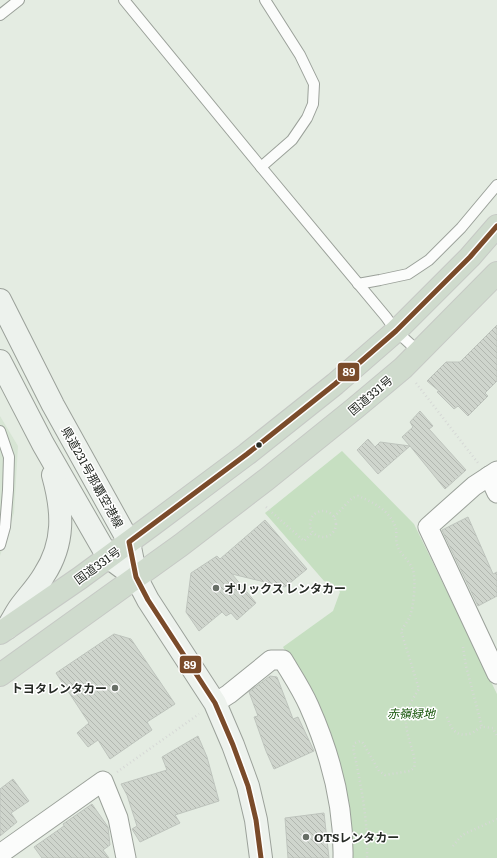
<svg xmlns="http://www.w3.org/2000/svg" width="497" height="858" font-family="Literata,'Noto Sans JP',serif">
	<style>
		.built { fill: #d7e5d4 }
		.green { fill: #c6dfc1 }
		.building { fill: url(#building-back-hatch); stroke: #bec4bd }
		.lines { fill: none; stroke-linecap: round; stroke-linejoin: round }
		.lane-casing { stroke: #9ba19a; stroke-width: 12 }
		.street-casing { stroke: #9ba19a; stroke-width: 21 }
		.secondary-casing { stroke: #9ba19a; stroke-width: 24 }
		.highway-casing { stroke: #c6c9c5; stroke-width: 24 }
		.path { stroke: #d6d8d6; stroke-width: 2.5; stroke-dasharray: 1 3; stroke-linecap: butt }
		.lane { stroke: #fbfcfb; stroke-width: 10 }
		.street { stroke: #fbfcfb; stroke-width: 19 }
		.secondary { stroke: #edf2ed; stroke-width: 22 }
		.highway { stroke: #cfdbcd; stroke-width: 22 }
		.bus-1-casing { stroke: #fff; stroke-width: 8 }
		.bus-1 { stroke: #7a4b2a; stroke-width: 5 }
		.bus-dot { fill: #262b25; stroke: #fff; stroke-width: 1.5 }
		.poi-dot { fill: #686f67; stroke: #fff; stroke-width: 1.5 }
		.labels { text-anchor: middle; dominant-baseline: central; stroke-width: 3; stroke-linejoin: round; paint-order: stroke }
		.street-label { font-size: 12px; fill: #262b25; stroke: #fff }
		.poi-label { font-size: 12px; font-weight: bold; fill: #262b25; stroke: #fff; text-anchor: start }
		.park-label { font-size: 12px; font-style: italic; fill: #155408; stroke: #fff }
		.line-badge { stroke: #fff; stroke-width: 1.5 }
		.badge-label { font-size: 11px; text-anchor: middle; font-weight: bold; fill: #fff }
	</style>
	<defs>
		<pattern id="building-back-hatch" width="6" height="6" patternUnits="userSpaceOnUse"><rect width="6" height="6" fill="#cfd5cd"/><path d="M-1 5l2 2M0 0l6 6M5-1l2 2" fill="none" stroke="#b2b7b0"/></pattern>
	</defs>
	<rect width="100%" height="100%" fill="#e4ece2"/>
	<path class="built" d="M 0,416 L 18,446 L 14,513 L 0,556 Z"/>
	<path class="green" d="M 342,451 L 414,524 L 497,694 L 497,858 L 350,858 L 322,713 L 283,647 L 333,611 L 340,592 L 332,583 L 324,581 L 265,513 Z"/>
	<g class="building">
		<path d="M 497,325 L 497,381 L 485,393 L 488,396 L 468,416 L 458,406 L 454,409 L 437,392 L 439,391 L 427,381 L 446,362 L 460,362 Z"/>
		<path d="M 420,411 L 433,426 L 429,429 L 466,470 L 445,489 L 410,446 L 378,474 L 357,450 L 368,439 L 375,447 L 380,442 L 410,446 L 402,437 L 413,427 L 410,422 Z"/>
		<path d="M 468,517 L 493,574 L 497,572 L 497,596 L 478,606 L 442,530 Z"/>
		<path d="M 265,520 L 307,569 L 285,587 L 232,574 L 256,603 L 237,620 L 231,613 L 226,616 L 222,612 L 199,631 L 186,612 L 191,573 L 217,556 L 220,559 Z"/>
		<path d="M 114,634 L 131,639 L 175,704 L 147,722 L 152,730 L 110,759 L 98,740 L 88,747 L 77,733 L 89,723 L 56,673 Z"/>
		<path d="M 270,676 L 277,677 L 293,719 L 298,717 L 314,751 L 274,769 L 266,751 L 254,717 L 258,716 L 249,692 Z"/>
		<path d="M 198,736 L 207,757 L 219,801 L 175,815 L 180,823 L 140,842 L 132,829 L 137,826 L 127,795 L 121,784 L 167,770 L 162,757 Z"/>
		<path d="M 13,779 L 29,801 L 11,813 L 17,822 L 0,836 L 0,789 Z"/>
		<path d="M 92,804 L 108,827 L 110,845 L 103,850 L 109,858 L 42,858 L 34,847 L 64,826 L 63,824 Z"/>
		<path d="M 324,813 L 329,858 L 288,858 L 285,818 Z"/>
	</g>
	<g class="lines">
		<defs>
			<g id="lane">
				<path d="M 124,0 L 261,167 L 386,317 L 396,331 L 419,352"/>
				<path d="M 0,15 L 19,0"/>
				<path d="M 261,167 L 292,140 L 307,118 L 313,104 L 314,84 L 300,55 L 265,0"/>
				<path d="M 358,284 L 380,280 L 408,274 L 429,260 L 461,228 L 497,185"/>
				<path d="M 0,431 L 9,457 L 8,490 L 5,527 L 0,545"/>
			</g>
			<g id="street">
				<path d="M 497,471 L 474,486 L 428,527 L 497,674"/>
				<path d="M 489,476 L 497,493"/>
				<path d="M 215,703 L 229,694 L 271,660 L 283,660 C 292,675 302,690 309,706 C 330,753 344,806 343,858"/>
				<path d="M 0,854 L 103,781 L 118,818 L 126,858"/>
			</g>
			<g id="secondary">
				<path d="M 0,300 L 53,405 L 129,542 L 136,577 L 148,600 L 215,703 L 233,745 L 248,786 L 256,820 L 261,858"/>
				<path d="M 0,361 L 43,444 L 108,557 L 123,568"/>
				<path d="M 7,628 C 12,621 15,614 20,607 C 28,596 37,587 44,575 C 65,543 63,511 53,475"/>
			</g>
			<g id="highway">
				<path d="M 0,633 L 80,578 L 152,525 L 247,454 L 335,384 L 396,331 L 470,257 L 497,226"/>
				<path d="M 0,675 L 181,545 L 267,479 L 354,409 L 403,368 L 497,273"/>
			</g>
		</defs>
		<use href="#lane" class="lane-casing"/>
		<use href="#street" class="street-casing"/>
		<use href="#secondary" class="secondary-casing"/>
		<use href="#highway" class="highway-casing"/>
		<g class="path">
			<path d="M 416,383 L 478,463"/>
			<path d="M 266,507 L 304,541 L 313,532"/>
			<circle cx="323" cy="524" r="13"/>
			<path d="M 334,517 L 352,498 L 358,496 C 373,502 391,511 396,529 C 397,534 395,542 398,547 C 401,555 410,561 413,570 C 416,579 414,606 410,616 C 408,621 404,626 401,631 L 419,689 C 404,712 403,720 411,746 C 413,753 416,760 414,768 L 410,771 L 385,775 L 379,771 L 363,743 L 360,741 L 355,743 L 353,748 C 361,784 368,820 367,858"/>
			<path d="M 463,647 L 466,666 L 482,727"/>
			<path d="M 447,717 C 452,730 456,738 472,733 C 476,731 479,727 483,727 C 486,727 490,728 493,728 L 497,737"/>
			<path d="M 117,772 L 199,714"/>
			<path d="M 453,846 L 462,835 L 497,819"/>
		</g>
		<use href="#lane" class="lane"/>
		<use href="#street" class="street"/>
		<use href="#secondary" class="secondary"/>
		<use href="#highway" class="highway"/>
		<defs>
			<path id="bus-1" d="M 261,858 L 256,820 L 248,786 L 233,745 L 215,703 L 148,600 L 136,577 L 129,542 L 247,454 L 335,384 L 396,331 L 470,257 L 497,226"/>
		</defs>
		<use href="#bus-1" class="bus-1-casing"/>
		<use href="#bus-1" class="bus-1"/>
	</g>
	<circle class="bus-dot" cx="259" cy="445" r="3.5"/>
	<g class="poi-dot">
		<circle cx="216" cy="588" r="4"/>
		<circle cx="115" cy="688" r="4"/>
		<circle cx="306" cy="837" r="4"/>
	</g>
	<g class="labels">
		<g class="street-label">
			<text transform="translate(370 395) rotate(-40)">国道331号</text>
			<text transform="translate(93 477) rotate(61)">県道231号那覇空港線</text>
			<text transform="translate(97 565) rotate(-36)">国道331号</text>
		</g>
		<g class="poi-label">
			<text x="224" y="588">オリックス レンタカー</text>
			<text x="107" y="688" text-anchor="end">トヨタレンタカー</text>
			<text x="314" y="837">OTSレンタカー</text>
		</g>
		<g class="park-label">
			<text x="411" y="713">赤嶺緑地</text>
		</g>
	</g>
	<g class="line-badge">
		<rect x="337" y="362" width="23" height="20" rx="4" fill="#7a4b2a"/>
		<rect x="179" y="655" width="23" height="19" rx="4" fill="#7a4b2a"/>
	</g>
	<g class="badge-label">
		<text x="349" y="376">89</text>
		<text x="190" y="669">89</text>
	</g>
</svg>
